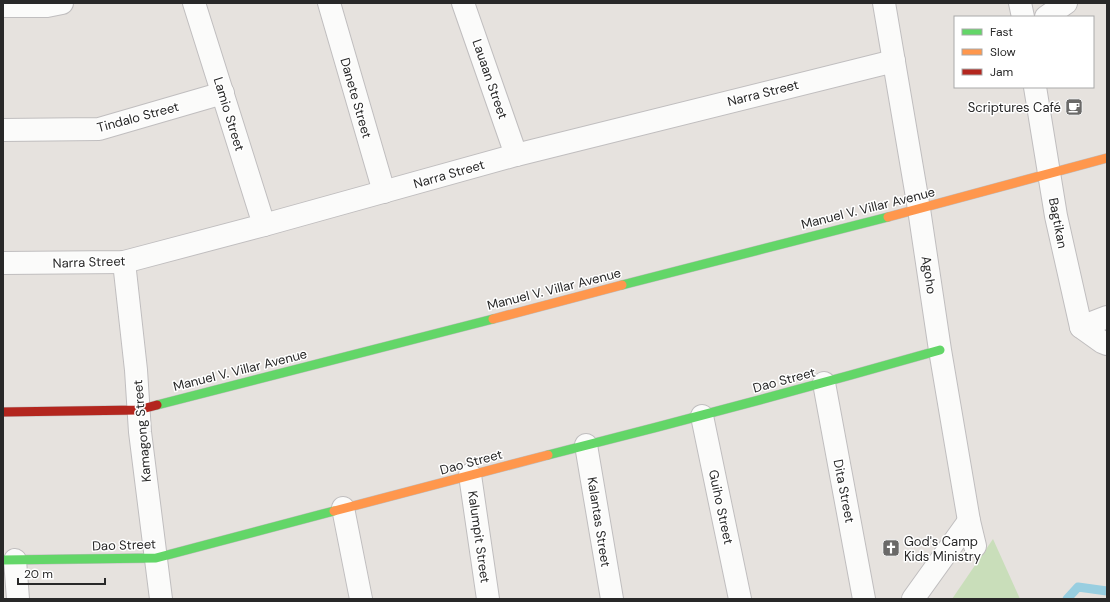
<svg xmlns="http://www.w3.org/2000/svg" width="1110" height="602" font-family="'DM Sans',sans-serif">
	<style>
		.green { fill: #c9deba }
		.lines { fill: none; stroke-linecap: round; stroke-linejoin: round }
		.stream { stroke: #98cee0; stroke-width: 9 }
		.street-casing { stroke: #c0bebf; stroke-width: 24 }
		.fast-casing { stroke: #c0bebf; stroke-width: 10 }
		.slow-casing { stroke: #c0bebf; stroke-width: 10 }
		.jam-casing { stroke: #c0bebf; stroke-width: 10 }
		.street { stroke: #fbfbfa; stroke-width: 22 }
		.fast { stroke: #63d668; stroke-width: 9 }
		.slow { stroke: #ff974d; stroke-width: 9 }
		.jam { stroke: #b3261e; stroke-width: 9 }
		.labels { text-anchor: middle; dominant-baseline: central; stroke-width: 3; stroke-linejoin: round; paint-order: stroke }
		.street-label { font-size: 13px; fill: #282828; stroke: #fff }
		.poi-label { font-size: 13px; fill: #282828; stroke: #fff; text-anchor: end }
	</style>
	<rect width="100%" height="100%" fill="#e6e2de"/>
	<path class="green" d="M 993,539 L 1020,599 L 952,599 Z"/>
	<g class="lines">
		<path class="stream" d="M 1067,599 L 1078,587 L 1107,591"/>
		<defs>
			<g id="street">
				<path d="M 194,3 L 264,225"/>
				<path d="M 329,3 L 384,192"/>
				<path d="M 463,3 L 516,155"/>
				<path d="M 884,3 L 919,209 L 940,350 L 969,521 L 975,546"/>
				<path d="M 1020,3 L 1023,17"/>
				<path d="M 3,6 L 47,6 L 62,3"/>
				<path d="M 1046,17 L 1066,3"/>
				<path d="M 1035,87 L 1056,216 L 1081,327 L 1102,342 L 1107,344"/>
				<path d="M 3,130 L 99,129 L 223,93"/>
				<path d="M 124,262 L 136,370 L 140,432 L 161,599"/>
				<path d="M 3,263 L 124,262 L 264,225 L 516,155 L 894,61"/>
				<path d="M 1081,327 L 1107,317"/>
				<path d="M 824,383 L 864,599"/>
				<path d="M 702,416 L 740,599"/>
				<path d="M 586,445 L 612,599"/>
				<path d="M 470,475 L 488,599"/>
				<path d="M 343,508 L 361,599"/>
				<path d="M 15,560 L 18,599"/>
				<path d="M 913,599 L 969,521"/>
			</g>
			<g id="fast">
				<path d="M 622,285 L 888,217"/>
				<path d="M 157,405 L 493,319"/>
				<path d="M 548,455 C 679,422 810,387 940,350"/>
				<path d="M 3,560 L 156,558 L 334,511"/>
			</g>
			<g id="slow">
				<path d="M 888,217 L 1107,158"/>
				<path d="M 493,319 L 622,285"/>
				<path d="M 334,511 L 548,455"/>
			</g>
			<path id="jam" d="M 3,412 L 138,410 L 157,405"/>
		</defs>
		<use href="#street" class="street-casing"/>
		<use href="#fast" class="fast-casing"/>
		<use href="#slow" class="slow-casing"/>
		<use href="#jam" class="jam-casing"/>
		<use href="#street" class="street"/>
		<use href="#fast" class="fast"/>
		<use href="#slow" class="slow"/>
		<use href="#jam" class="jam"/>
	</g>
	<defs>
		<symbol id="cafe-square" viewBox="-11 -11 22 22"><rect x="-9" y="-9" width="18" height="18" rx="4" fill="#6a6968" stroke="#fff"/><path d="M-5.5-4.5H6V0H3Q3 3.5 0 3.5H-2.5Q-5.5 3.5-5.5 0ZM3-3.2v2h1.7v-2ZM-6 4.5H4V6H-6Z" fill="#fff"/></symbol>
		<symbol id="church-square" viewBox="-11 -11 22 22"><rect x="-9" y="-9" width="18" height="18" rx="4" fill="#6a6968" stroke="#fff"/><path d="M-1.2-6h2.4v3.5h3.3v2.4h-3.3V6h-2.4V-.1h-3.3v-2.4h3.3Z" fill="#fff"/></symbol>
	</defs>
	<g fill-rule="evenodd">
		<use href="#cafe-square" x="1064" y="97" width="20" height="20"/>
		<use href="#church-square" x="881" y="538" width="20" height="20"/>
	</g>
	<g class="labels">
		<g class="street-label">
			<text transform="translate(490 79) rotate(71)">Lauaan Street</text>
			<text transform="translate(763 93) rotate(-14)">Narra Street</text>
			<text transform="translate(356 98) rotate(74)">Danete Street</text>
			<text transform="translate(229 114) rotate(73)">Lamio Street</text>
			<text transform="translate(138 117) rotate(-15)">Tindalo Street</text>
			<text transform="translate(449 174) rotate(-16)">Narra Street</text>
			<text transform="translate(868 208) rotate(-14)">Manuel V. Villar Avenue</text>
			<text transform="translate(1058 223) rotate(79)">Bagtikan</text>
			<text transform="translate(89 262) rotate(-2)">Narra Street</text>
			<text transform="translate(929 275) rotate(81)">Agoho</text>
			<text transform="translate(554 289) rotate(-14)">Manuel V. Villar Avenue</text>
			<text transform="translate(240 370) rotate(-14)">Manuel V. Villar Avenue</text>
			<text transform="translate(784 380) rotate(-15)">Dao Street</text>
			<text transform="translate(142 431) rotate(-95)">Kamagong Street</text>
			<text transform="translate(471 462) rotate(-15)">Dao Street</text>
			<text transform="translate(844 491) rotate(79)">Dita Street</text>
			<text transform="translate(721 507) rotate(78)">Guiho Street</text>
			<text transform="translate(599 522) rotate(81)">Kalantas Street</text>
			<text transform="translate(479 537) rotate(82)">Kalumpit Street</text>
			<text transform="translate(124 545) rotate(-2)">Dao Street</text>
		</g>
		<g class="poi-label">
			<text x="1061" y="107">Scriptures Café</text>
			<text x="904" y="541" text-anchor="start">God's Camp<tspan x="904" dy="15">Kids Ministry</tspan></text>
		</g>
	</g>
	<rect width="1110" height="602" fill="none" stroke="#282828" stroke-width="8"/>
	<rect x="954" y="16" width="140" height="72" fill="#ffffff" stroke="#a9a9a9"/>
	<rect x="962" y="29" width="20" height="6" fill="#63d668" stroke="#a9a9a9"/>
	<text x="990" y="36" font-size="12" fill="#282828">Fast</text>
	<rect x="962" y="49" width="20" height="6" fill="#ff974d" stroke="#a9a9a9"/>
	<text x="990" y="56" font-size="12" fill="#282828">Slow</text>
	<rect x="962" y="69" width="20" height="6" fill="#b3261e" stroke="#a9a9a9"/>
	<text x="990" y="76" font-size="12" fill="#282828">Jam</text>
	<path d="M18 578v6h87v-6" fill="none" stroke="#282828" stroke-width="2"/>
	<text x="24" y="578" font-size="12" fill="#282828" stroke="#ffffff" stroke-width="3" paint-order="stroke">20 m</text>
</svg>
